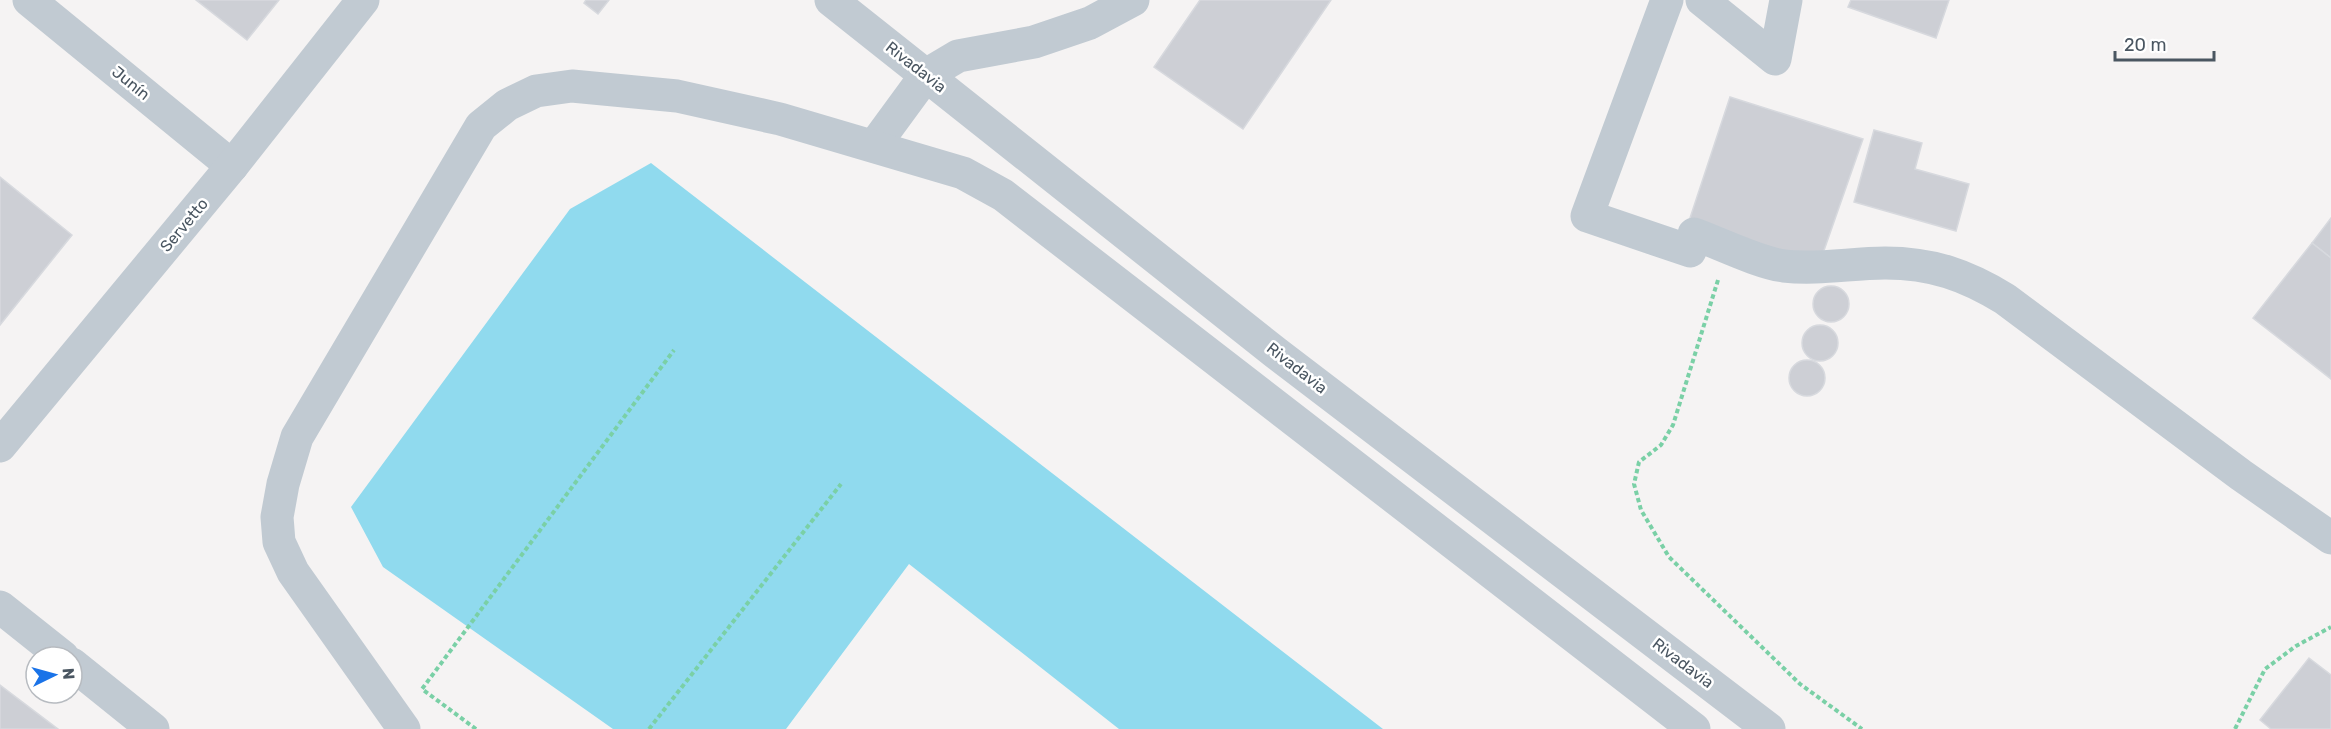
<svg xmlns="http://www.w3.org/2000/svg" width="2331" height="729" font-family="Rubik,sans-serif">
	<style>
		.water { fill: #90daee }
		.building { fill: #cdcfd5; stroke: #d7d9de; stroke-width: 1.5 }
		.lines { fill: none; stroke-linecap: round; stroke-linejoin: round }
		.path { stroke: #7ad0a6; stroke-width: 4; stroke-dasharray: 4.5 3; stroke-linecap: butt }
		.minor { stroke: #c1cad2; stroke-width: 33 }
		.labels { text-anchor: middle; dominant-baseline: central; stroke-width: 5; stroke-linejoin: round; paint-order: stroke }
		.street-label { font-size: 16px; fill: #4a5661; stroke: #fff }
	</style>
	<rect width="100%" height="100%" fill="#f5f3f3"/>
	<path class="water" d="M 651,163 L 1383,729 L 1119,729 L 909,564 L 786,729 L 613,729 L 383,567 L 351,507 L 570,209 Z"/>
	<g class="building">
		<path d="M 196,0 L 279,0 L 247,40 Z"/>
		<path d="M 586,0 L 609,0 L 598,14 L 584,3 Z"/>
		<path d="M 1200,0 L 1331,0 L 1243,129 L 1154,67 Z"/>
		<path d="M 1851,0 L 1949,0 L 1936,38 L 1848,7 Z"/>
		<path d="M 1730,97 L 1863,139 L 1821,259 L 1792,260 L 1689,221 Z"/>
		<path d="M 1874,130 L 1922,143 L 1915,169 L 1969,184 L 1956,231 L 1854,202 Z"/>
		<path d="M 0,177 L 72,235 L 0,325 Z"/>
		<path d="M 2331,218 L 2331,258 L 2312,243 Z"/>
		<path d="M 2312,243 L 2331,258 L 2331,379 L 2253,318 Z"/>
		<circle cx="1831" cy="304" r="18"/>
		<circle cx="1820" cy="343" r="18"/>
		<circle cx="1807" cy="378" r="18"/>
		<path d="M 2309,658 L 2331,675 L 2331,729 L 2271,729 L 2260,720 Z"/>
		<path d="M 0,685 L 58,729 L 0,729 Z"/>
	</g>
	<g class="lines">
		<g class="path">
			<path d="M 1718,280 L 1673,425 L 1661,445 L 1639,462 L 1634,484 L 1641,510 L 1669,557 L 1800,684 L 1862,729"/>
			<path d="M 476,729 L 422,689 L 674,350"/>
			<path d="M 649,729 L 841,484"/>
			<path d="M 2235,729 L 2265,669 L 2296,646 L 2331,627"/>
		</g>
		<g class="minor">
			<path d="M 29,0 L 232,166"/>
			<path d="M 831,0 L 1276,353 L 1769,729"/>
			<path d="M 1667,0 L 1587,216 L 1690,251 L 1694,234 C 1719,243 1759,263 1784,266 C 1818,270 1852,263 1885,263 C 1932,263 1966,275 2005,299 L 2241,475 L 2331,538"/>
			<path d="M 1702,0 L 1775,59 L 1786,0"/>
			<path d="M 874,146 L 926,75 L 958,56 L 1034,42 L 1090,23 L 1133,0"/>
			<path d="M 0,446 L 232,166 L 363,0"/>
			<path d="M 0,607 L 63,657"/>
			<path d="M 72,664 L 153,729"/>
			<path d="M 404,729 L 293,572 L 279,542 L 277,517 L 283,484 L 297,437 L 481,126 L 507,105 L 536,91 L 572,86 L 677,96 L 780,119 L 963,173 L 1003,195 L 1694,729"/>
		</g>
	</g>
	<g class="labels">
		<g class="street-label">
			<text transform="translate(916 67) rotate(38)">Rivadavia</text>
			<text transform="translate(131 83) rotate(39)">Junín</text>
			<text transform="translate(184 225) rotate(-50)">Servetto</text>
			<text transform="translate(1297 368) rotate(38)">Rivadavia</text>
			<text transform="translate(1683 663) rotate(37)">Rivadavia</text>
		</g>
	</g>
	<g transform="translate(54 675) rotate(85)"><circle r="28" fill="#ffffff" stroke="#b7bbc0" stroke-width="1.5"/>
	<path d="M0-4.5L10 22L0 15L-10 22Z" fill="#1a73e8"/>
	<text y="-9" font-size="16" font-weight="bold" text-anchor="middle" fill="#4a5661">N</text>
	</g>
	<path d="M2115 51v9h99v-9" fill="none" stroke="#4a5661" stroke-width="3"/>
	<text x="2124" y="51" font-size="18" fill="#4a5661" stroke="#ffffff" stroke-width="4.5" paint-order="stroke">20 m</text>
</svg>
